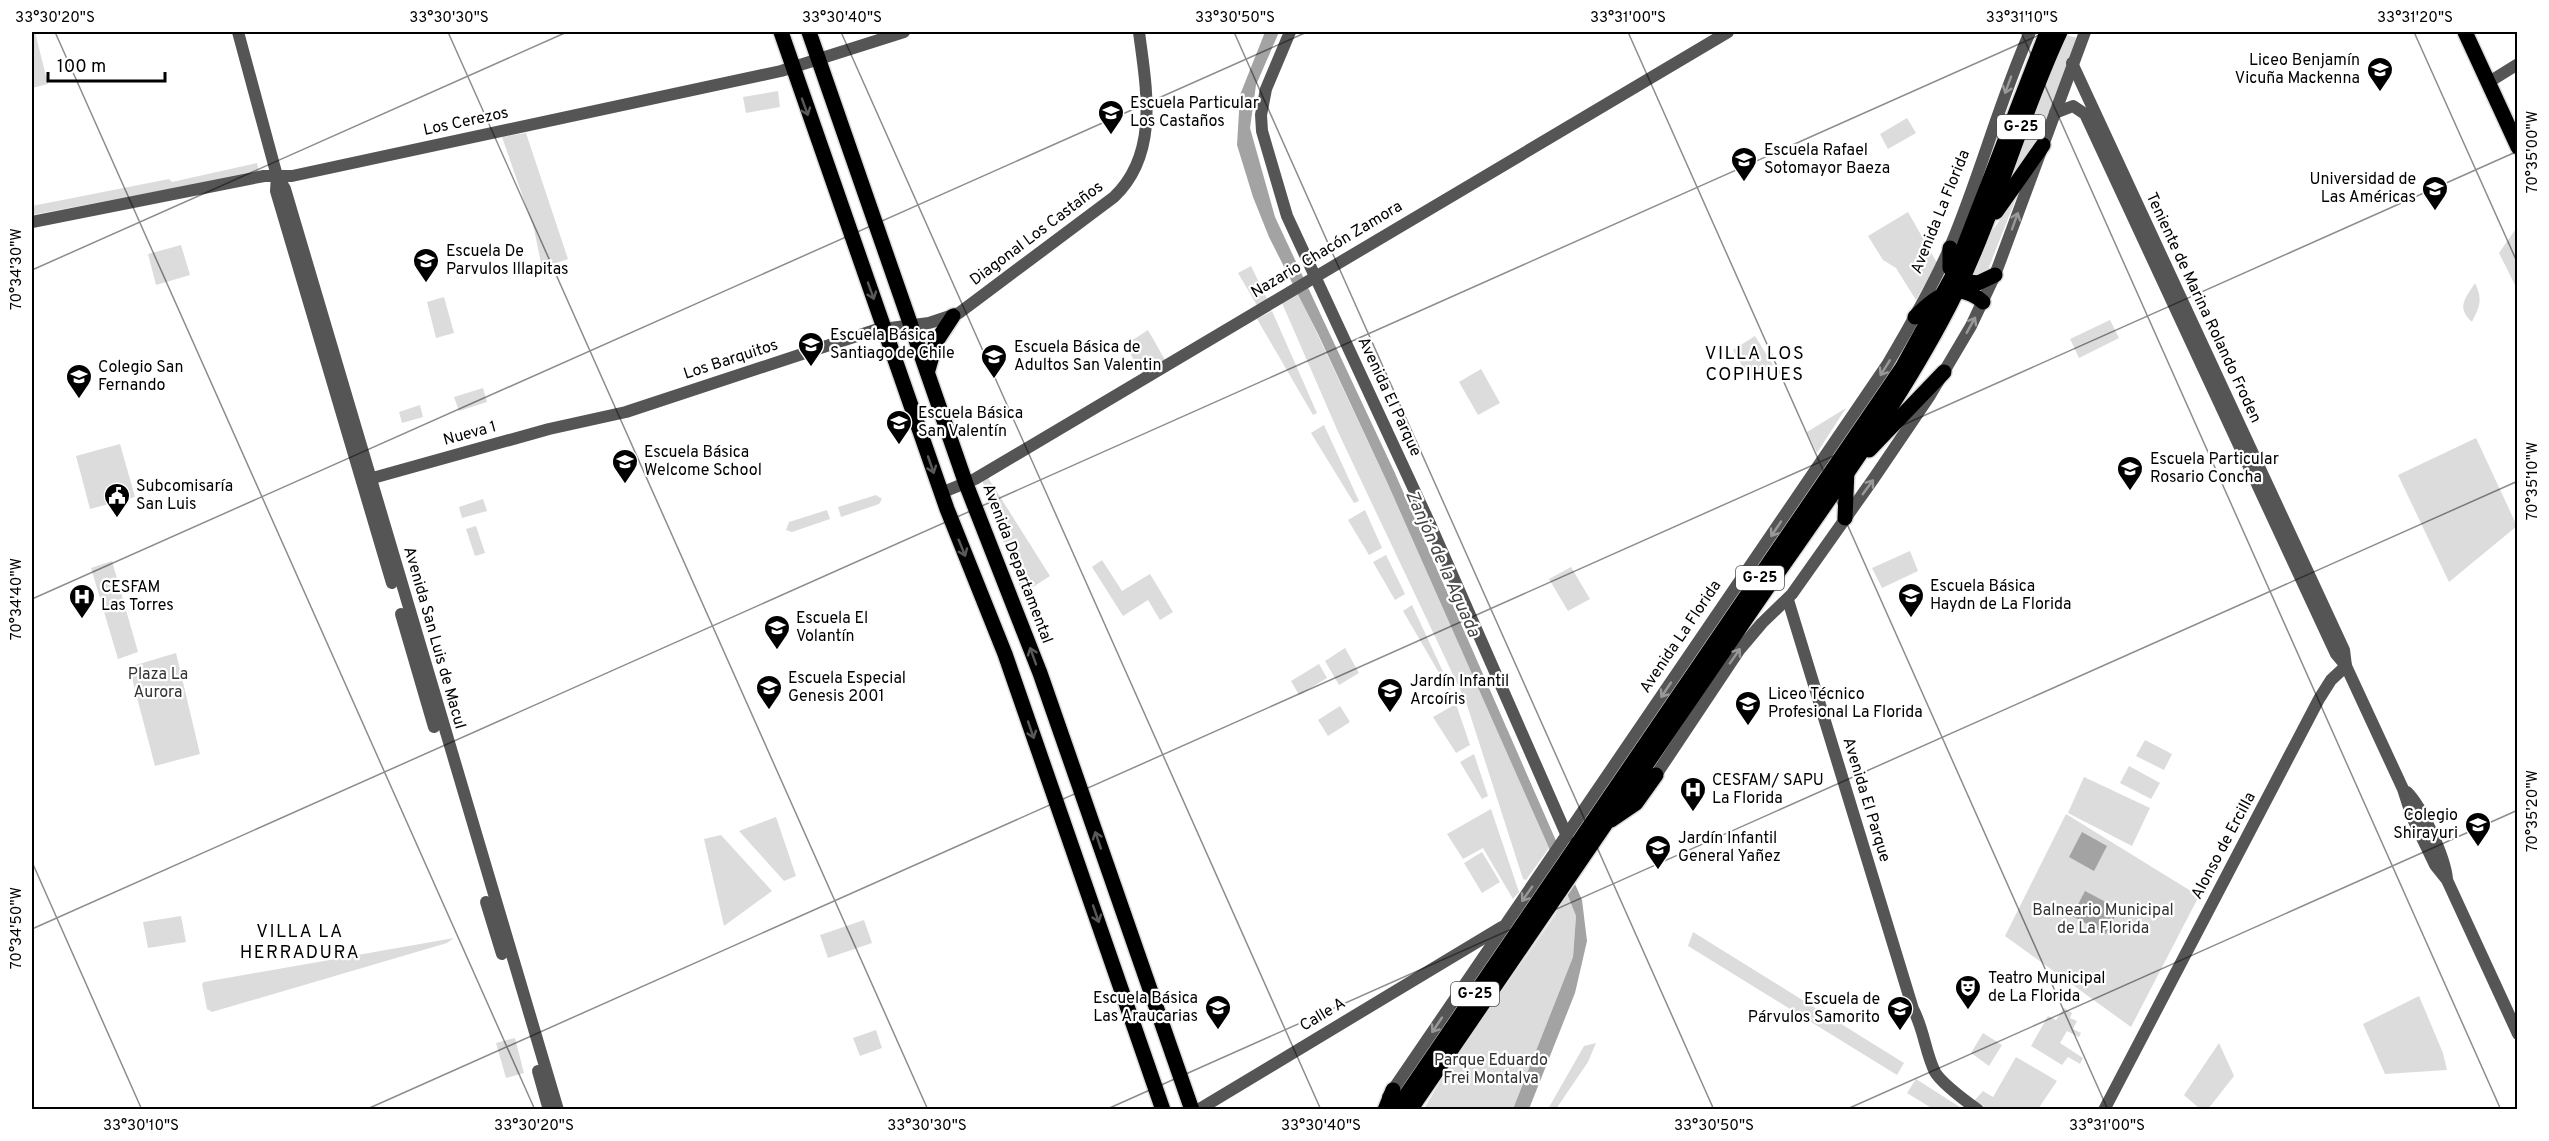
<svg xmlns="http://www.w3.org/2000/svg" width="2549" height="1141" font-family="Overpass,sans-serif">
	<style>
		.green { fill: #dcdcdc }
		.water { fill: #a3a3a3 }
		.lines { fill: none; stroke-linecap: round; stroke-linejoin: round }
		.major-casing { stroke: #dbdbdb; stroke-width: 18 }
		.minor { stroke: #555; stroke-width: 12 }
		.major { stroke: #000; stroke-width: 15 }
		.oneway { stroke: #999 }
		.oneway2 { stroke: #595959 }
		.ticks { fill: none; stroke: #000; stroke-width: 1.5; stroke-opacity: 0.45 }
		.labels { text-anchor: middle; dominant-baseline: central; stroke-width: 4.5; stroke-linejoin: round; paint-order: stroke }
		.shield { fill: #fff; stroke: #4c4c4c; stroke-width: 1.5 }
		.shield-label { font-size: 15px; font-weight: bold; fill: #000 }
		.poi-label { font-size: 16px; fill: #000; stroke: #fff; text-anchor: start }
		.street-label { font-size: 16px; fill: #000; stroke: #fff }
		.park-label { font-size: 16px; fill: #333; stroke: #fff }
		.neighbourhood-label { font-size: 18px; letter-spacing: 1.5px; fill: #000; stroke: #fff }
		.water-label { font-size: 18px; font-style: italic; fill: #444; stroke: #fff }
		.neatline { fill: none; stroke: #000; stroke-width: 2 }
		.ticks-label { font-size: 15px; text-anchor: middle; fill: #000 }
	</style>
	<rect width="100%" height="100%" fill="#fff"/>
	<g class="green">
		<path d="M 32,32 L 35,32 L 48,84 L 32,88 Z"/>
		<path d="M 2065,35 L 2078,38 L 2038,140 L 2006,186 L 2045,74 Z"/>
		<path d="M 778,91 L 780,107 L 746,113 L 743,97 Z"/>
		<path d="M 1907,118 L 1916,133 L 1888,149 L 1880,134 Z"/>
		<path d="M 526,133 L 568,259 L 542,268 L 534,229 L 502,137 Z"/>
		<path d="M 257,163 L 259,172 L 32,215 L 32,206 L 169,179 L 172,182 Z"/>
		<path d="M 2017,196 L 1987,272 L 1969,279 L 1987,238 Z"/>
		<path d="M 1908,212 L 1937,263 L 1916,300 L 1896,268 L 1883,260 L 1868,236 Z"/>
		<path d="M 2517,227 L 2518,289 L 2517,289 L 2499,253 Z"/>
		<path d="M 181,245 L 190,275 L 156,285 L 148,254 Z"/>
		<path d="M 1251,266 L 1268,301 L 1258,307 L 1238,273 Z"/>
		<path d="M 2475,283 C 2483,300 2480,306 2472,322 C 2456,307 2465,299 2475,283 Z"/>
		<path d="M 1298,293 L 1387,482 L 1549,848 L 1526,880 L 1523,879 L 1466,702 L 1339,434 L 1282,303 Z"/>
		<path d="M 444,297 L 454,333 L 436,338 L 427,302 Z"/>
		<path d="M 1272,311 L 1317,413 L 1313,415 L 1257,319 Z"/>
		<path d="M 2110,320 L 2119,338 L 2079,358 L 2070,339 Z"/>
		<path d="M 1148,330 L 1165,360 L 1142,374 L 1127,348 L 1128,343 Z"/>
		<path d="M 1755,336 L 1773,365 L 1750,379 L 1733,350 Z"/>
		<path d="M 1481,369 L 1500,403 L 1478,415 L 1459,382 Z"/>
		<path d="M 483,388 L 487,402 L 459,411 L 454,397 Z"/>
		<path d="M 420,405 L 423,417 L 402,423 L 399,412 Z"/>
		<path d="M 1846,408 L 1817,453 L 1807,432 Z"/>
		<path d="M 1324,425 L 1359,501 L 1354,503 L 1311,433 Z"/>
		<path d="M 2476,438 L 2517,526 L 2449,582 L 2398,475 Z"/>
		<path d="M 120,444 L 135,497 L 90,509 L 76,456 Z"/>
		<path d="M 987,476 L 1050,576 L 1022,594 L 982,480 Z"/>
		<path d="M 876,495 L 882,499 L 879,504 L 841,517 L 838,507 Z"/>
		<path d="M 483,499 L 487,511 L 462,518 L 459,507 Z"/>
		<path d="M 827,510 L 830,519 L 792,532 L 786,530 L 789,522 Z"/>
		<path d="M 1365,510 L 1382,548 L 1369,555 L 1348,520 Z"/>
		<path d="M 476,526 L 485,553 L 475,556 L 466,529 Z"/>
		<path d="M 1910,551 L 1918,571 L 1882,588 L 1872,568 Z"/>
		<path d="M 1386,555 L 1405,594 L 1395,600 L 1373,562 Z"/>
		<path d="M 1102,560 L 1122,591 L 1150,574 L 1173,612 L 1160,620 L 1148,600 L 1123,616 L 1092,567 Z"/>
		<path d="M 112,561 L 138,652 L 118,659 L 91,568 Z"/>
		<path d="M 1571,567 L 1590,599 L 1568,611 L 1549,579 Z"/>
		<path d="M 1412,605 L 1451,689 L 1449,690 L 1403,611 Z"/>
		<path d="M 1345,648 L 1359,673 L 1339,685 L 1325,661 Z"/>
		<path d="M 176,653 L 200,754 L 155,766 L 129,667 Z"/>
		<path d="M 1319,664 L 1327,678 L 1299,695 L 1291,681 Z"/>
		<path d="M 1456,704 L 1470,745 L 1456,753 L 1433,717 Z"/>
		<path d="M 1340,706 L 1350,722 L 1328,736 L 1318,720 Z"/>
		<path d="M 2145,740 L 2172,754 L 2164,770 L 2136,756 Z"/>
		<path d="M 1474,754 L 1488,796 L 1482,799 L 1460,762 Z"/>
		<path d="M 2129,766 L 2160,783 L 2151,799 L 2120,783 Z"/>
		<path d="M 2084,777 L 2150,808 L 2132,846 L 2068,813 Z"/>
		<path d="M 1491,809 L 1519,892 L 1513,899 L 1483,848 L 1463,859 L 1447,834 Z"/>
		<path d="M 2066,814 L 2199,896 L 2131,1027 L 2005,936 Z"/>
		<path d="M 776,817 L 796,876 L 784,881 L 739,831 Z"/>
		<path d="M 721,835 L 772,891 L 724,926 L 704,839 Z"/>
		<path d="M 1482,852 L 1500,882 L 1482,893 L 1464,863 Z"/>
		<path d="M 1567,892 L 1576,916 L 1573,957 L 1513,1109 L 1423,1110 L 1451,1064 L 1555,915 Z"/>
		<path d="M 181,916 L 186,942 L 148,948 L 143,922 Z"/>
		<path d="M 864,920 L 872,943 L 828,958 L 820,935 Z"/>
		<path d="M 1693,932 L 1904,1063 L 1897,1075 L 1688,946 Z"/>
		<path d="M 454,938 L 447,943 L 212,1012 L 207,1009 L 202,984 L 204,982 Z"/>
		<path d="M 2419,996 L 2443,1053 L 2447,1070 L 2385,1074 L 2363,1024 Z"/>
		<path d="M 2064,1008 L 2072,1013 L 2070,1018 L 2077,1021 L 2073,1029 L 2081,1033 L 2079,1037 L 2067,1031 L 2060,1043 L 2083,1058 L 2080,1064 L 2068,1057 L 2062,1065 L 2031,1046 L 2048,1016 L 2056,1020 Z"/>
		<path d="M 876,1030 L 882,1048 L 860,1056 L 853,1038 Z"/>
		<path d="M 1983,1033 L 2002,1045 L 1989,1066 L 1971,1053 Z"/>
		<path d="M 515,1038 L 524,1073 L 506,1078 L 496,1043 Z"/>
		<path d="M 1596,1043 L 1588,1062 L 1556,1109 L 1548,1109 L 1584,1046 Z"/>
		<path d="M 2219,1043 L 2234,1076 L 2208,1109 L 2200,1109 L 2184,1095 Z"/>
		<path d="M 2016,1057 L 2057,1081 L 2038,1109 L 1987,1109 L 1974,1101 L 1983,1091 L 1993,1097 Z"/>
		<path d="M 1916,1079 L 1963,1109 L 1933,1109 L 1907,1093 Z"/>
	</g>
	<g class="water">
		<path d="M 1265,32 L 1279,32 L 1256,85 L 1250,128 L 1275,217 L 1394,471 L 1582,900 L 1587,941 L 1575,993 L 1529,1109 L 1513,1109 L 1573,957 L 1576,916 L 1549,848 L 1387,482 L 1318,334 L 1269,237 L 1253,197 L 1237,145 L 1240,95 Z"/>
		<path d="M 2082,832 L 2107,846 L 2094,871 L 2069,857 Z"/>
		<path d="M 2085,891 L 2119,909 L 2106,934 L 2072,916 Z"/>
	</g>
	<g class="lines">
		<defs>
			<g id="major">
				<path d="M 781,32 L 947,509 L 1005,654 L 1163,1110"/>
				<path d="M 809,32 L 966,484 L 1040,673 L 1192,1110"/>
				<path d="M 2465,32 L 2518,147"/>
				<path d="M 1996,212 L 2043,145"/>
				<path d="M 1950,248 L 1950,268 L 1960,281 L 1978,283 L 1995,275"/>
				<path d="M 1915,317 C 1935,297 1957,279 1983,302"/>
				<path d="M 928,370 L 936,342 L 953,316"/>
				<path d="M 1869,450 L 1944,372"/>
				<path d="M 1845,518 L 1847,470"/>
				<path d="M 1611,820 L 1636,803 L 1656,775"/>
				<path d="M 1385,1110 L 1393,1090"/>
				<path d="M 1396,1110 L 1902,368 L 1953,275 L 2047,32"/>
				<path d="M 1410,1110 C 1522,945 1635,781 1747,617 C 1814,519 1886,424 1942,320 C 1992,228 2016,126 2060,32"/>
			</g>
		</defs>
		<use href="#major" class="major-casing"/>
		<g class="minor">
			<path d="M 238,32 L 277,176 L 285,189 L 558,1110"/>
			<path d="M 1290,32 L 1266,89 L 1261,115 L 1262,131 L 1287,216 L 1430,524 L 1567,836"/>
			<path d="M 2072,63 L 2344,650 L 2346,666"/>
			<path d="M 2489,82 L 2518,64"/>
			<path d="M 2055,113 L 2073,106 L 2085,114 L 2336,654 L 2346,666 L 2403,789 L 2412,817 L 2435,865 L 2447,880 L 2518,1034"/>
			<path d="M 277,176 L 276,191 L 392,583"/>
			<path d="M 32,222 L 264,176 L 292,176 L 781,71 L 904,32"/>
			<path d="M 362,481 L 549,429 L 626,412 L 875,330 L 929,323 L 959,313 L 1114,197 C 1160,153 1146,87 1139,32"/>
			<path d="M 941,493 L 975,479 L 1728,32"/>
			<path d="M 1788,600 L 1913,1009 C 1924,1029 1925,1052 1935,1072 C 1942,1084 1967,1102 1978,1110"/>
			<path d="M 401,614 L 434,727"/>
			<path d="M 1656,775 L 1740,649 L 1762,623 L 1792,594 L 1874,478 L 1929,397 L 1971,326 L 1995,275 L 2085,32"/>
			<path d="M 2407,792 C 2422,807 2445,857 2447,879"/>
			<path d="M 486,902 L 502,954"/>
			<path d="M 538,1071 L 549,1110"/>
			<path d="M 1388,1097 L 1887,365 C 1910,326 1932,288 1950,247 C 1980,176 1999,102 2030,32"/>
			<path d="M 1198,1110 L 1502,927"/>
			<path d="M 2104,1110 L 2319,699 L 2331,680 L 2346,666"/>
		</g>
		<use href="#major" class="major"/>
	</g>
	<defs><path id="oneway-shaft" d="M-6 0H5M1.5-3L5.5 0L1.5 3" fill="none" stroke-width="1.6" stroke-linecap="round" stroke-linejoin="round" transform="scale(1.5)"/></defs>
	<g class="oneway">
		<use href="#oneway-shaft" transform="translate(2008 85) rotate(110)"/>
		<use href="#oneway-shaft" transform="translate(2015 221) rotate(-70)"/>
		<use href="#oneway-shaft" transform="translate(1971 325) rotate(-61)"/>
		<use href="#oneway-shaft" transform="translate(1885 368) rotate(122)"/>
		<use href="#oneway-shaft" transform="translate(1868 487) rotate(-54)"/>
		<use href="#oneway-shaft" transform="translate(1776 529) rotate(124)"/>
		<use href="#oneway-shaft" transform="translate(1735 656) rotate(-55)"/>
		<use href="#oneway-shaft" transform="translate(1666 690) rotate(124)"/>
		<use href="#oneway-shaft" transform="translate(1527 894) rotate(125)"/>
		<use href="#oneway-shaft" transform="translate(1437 1025) rotate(124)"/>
	</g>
	<g class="oneway2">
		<use href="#oneway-shaft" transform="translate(805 107) rotate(70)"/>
		<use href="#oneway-shaft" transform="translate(871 291) rotate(70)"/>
		<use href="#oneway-shaft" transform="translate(931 465) rotate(71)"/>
		<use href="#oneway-shaft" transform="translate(962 548) rotate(68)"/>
		<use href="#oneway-shaft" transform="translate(1033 656) rotate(-110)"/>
		<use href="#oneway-shaft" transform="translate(1031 730) rotate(71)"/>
		<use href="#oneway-shaft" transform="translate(1098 840) rotate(-109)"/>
		<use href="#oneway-shaft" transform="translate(1096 914) rotate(71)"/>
	</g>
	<path class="ticks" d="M 55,32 L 535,1110M 448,32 L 928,1110M 841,32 L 1321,1110M 1234,32 L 1714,1110M 1628,32 L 2108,1110M 2021,32 L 2501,1110M 2414,32 L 2518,264M 32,270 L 567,32M 32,599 L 1307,32M 32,862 L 142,1110M 32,929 L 2046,32M 365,1110 L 2518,151M 1105,1110 L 2518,481M 1845,1110 L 2518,810"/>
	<defs>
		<symbol id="school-pin" viewBox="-11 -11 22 30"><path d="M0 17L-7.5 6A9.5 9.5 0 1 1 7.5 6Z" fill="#000" stroke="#fff"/><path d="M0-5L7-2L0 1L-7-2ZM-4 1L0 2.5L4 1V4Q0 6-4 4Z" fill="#fff"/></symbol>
		<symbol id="university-pin" viewBox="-11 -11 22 30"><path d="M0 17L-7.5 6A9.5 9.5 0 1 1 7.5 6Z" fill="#000" stroke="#fff"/><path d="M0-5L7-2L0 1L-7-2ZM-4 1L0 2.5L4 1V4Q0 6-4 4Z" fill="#fff"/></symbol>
		<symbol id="civic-pin" viewBox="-11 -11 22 30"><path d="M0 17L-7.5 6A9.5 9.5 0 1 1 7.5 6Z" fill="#000" stroke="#fff"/><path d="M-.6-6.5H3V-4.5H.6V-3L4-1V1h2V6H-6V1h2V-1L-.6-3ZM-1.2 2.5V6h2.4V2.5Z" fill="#fff"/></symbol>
		<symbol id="hospital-pin" viewBox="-11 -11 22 30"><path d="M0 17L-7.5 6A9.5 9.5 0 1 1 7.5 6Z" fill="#000" stroke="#fff"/><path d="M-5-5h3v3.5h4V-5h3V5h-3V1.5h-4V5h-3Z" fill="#fff"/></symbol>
		<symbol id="theatre-pin" viewBox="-11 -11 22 30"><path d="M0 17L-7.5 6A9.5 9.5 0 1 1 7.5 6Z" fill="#000" stroke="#fff"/><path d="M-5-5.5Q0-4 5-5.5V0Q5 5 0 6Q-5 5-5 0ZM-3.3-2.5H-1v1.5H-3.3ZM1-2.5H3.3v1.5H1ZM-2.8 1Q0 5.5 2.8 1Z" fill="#fff"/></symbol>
	</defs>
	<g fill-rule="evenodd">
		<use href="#school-pin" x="2365" y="55" width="30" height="40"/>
		<use href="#school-pin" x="1096" y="98" width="30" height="40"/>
		<use href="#school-pin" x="1729" y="145" width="30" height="40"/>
		<use href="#university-pin" x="2420" y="174" width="30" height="40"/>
		<use href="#school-pin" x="411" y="246" width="30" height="40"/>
		<use href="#school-pin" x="796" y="330" width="30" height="40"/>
		<use href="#school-pin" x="979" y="342" width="30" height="40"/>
		<use href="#school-pin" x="64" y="362" width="30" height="40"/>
		<use href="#school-pin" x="884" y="408" width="30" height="40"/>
		<use href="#school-pin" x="610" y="447" width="30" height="40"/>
		<use href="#school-pin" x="2115" y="454" width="30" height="40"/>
		<use href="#civic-pin" x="102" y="481" width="30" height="40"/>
		<use href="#school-pin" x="1896" y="581" width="30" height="40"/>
		<use href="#hospital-pin" x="67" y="582" width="30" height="40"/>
		<use href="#school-pin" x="762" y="613" width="30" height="40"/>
		<use href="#school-pin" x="754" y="673" width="30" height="40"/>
		<use href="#school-pin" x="1375" y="676" width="30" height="40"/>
		<use href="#school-pin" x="1733" y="689" width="30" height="40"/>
		<use href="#hospital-pin" x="1678" y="775" width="30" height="40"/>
		<use href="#school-pin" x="2463" y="810" width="30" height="40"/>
		<use href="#school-pin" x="1643" y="833" width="30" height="40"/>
		<use href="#theatre-pin" x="1953" y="973" width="30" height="40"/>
		<use href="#school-pin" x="1203" y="993" width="30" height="40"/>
		<use href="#school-pin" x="1885" y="994" width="30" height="40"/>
	</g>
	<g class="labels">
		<g class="shield">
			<rect x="1997" y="115" width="48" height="24" rx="4.5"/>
			<rect x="1736" y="566" width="48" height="24" rx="4.5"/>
			<rect x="1451" y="982" width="48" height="24" rx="4.5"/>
		</g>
		<g class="shield-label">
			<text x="2021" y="127">G-25</text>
			<text x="1760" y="578">G-25</text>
			<text x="1475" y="994">G-25</text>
		</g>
		<g class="poi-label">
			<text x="2360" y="61" text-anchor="end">Liceo Benjamín<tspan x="2360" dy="18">Vicuña Mackenna</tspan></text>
			<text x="1130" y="104">Escuela Particular<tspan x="1130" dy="18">Los Castaños</tspan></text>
			<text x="1764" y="151">Escuela Rafael<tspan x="1764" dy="18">Sotomayor Baeza</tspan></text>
			<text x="2416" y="180" text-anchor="end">Universidad de<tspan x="2416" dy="18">Las Américas</tspan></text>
			<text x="446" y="252">Escuela De<tspan x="446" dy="18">Parvulos Illapitas</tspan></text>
			<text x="830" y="336">Escuela Básica<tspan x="830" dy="18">Santiago de Chile</tspan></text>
			<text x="1014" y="348">Escuela Básica de<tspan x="1014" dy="18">Adultos San Valentin</tspan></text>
			<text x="98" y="368">Colegio San<tspan x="98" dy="18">Fernando</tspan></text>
			<text x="918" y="414">Escuela Básica<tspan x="918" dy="18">San Valentín</tspan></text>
			<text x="644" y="453">Escuela Básica<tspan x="644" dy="18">Welcome School</tspan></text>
			<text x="2150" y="460">Escuela Particular<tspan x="2150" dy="18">Rosario Concha</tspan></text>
			<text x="136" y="487">Subcomisaría<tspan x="136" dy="18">San Luis</tspan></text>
			<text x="1930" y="587">Escuela Básica<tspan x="1930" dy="18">Haydn de La Florida</tspan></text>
			<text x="101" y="588">CESFAM<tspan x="101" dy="18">Las Torres</tspan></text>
			<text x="796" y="619">Escuela El<tspan x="796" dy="18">Volantín</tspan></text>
			<text x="788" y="679">Escuela Especial<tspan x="788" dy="18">Genesis 2001</tspan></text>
			<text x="1410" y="682">Jardín Infantil<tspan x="1410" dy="18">Arcoíris</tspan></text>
			<text x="1768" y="695">Liceo Técnico<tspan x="1768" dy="18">Profesional La Florida</tspan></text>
			<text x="1712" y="781">CESFAM/ SAPU<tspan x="1712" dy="18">La Florida</tspan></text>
			<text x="2458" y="816" text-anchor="end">Colegio<tspan x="2458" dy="18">Shirayuri</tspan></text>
			<text x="1678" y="839">Jardín Infantil<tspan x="1678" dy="18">General Yañez</tspan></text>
			<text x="1988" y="979">Teatro Municipal<tspan x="1988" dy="18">de La Florida</tspan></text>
			<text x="1198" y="999" text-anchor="end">Escuela Básica<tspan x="1198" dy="18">Las Araucarias</tspan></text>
			<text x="1880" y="1000" text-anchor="end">Escuela de<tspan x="1880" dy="18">Párvulos Samorito</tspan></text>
		</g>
		<g class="street-label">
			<text transform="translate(466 122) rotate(-12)">Los Cerezos</text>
			<text transform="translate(1941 212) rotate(-68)">Avenida La Florida</text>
			<text transform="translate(1037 234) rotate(-37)">Diagonal Los Castaños</text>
			<text transform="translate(1327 250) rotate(-31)">Nazario Chacón Zamora</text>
			<text transform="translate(2203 308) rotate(65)">Teniente de Marina Rolando Froden</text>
			<text transform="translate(731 360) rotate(-18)">Los Barquitos</text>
			<text transform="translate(1389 397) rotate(65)">Avenida El Parque</text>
			<text transform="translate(470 434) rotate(-15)">Nueva 1</text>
			<text transform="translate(1017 564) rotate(69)">Avenida Departamental</text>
			<text transform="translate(1681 637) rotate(-56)">Avenida La Florida</text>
			<text transform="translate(434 638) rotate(74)">Avenida San Luis de Macul</text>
			<text transform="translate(1866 800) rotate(73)">Avenida El Parque</text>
			<text transform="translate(2224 846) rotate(-62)">Alonso de Ercilla</text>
			<text transform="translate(1323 1015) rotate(-31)">Calle A</text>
		</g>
		<g class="park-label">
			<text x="158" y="675">Plaza La<tspan x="158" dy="18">Aurora</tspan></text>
			<text x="2103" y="911">Balneario Municipal<tspan x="2103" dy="18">de La Florida</tspan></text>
			<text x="1491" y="1061">Parque Eduardo<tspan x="1491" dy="18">Frei Montalva</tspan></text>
		</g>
		<g class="neighbourhood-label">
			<text x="1755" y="354">VILLA LOS<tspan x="1755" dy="21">COPIHUES</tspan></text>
			<text x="300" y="932">VILLA LA<tspan x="300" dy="21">HERRADURA</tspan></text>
		</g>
		<g class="water-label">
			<text transform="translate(1442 564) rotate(66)">Zanjón de la Aguada</text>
		</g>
	</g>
	<rect width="2549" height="1141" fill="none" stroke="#ffffff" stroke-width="66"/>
	<path d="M48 72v9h117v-9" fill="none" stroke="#000000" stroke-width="3"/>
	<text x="57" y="72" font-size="18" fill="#000000" stroke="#ffffff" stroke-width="4.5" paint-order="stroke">100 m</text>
	<rect x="33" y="33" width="2483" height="1075" class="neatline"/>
	<g class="ticks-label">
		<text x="55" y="22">33°30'20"S</text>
		<text x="449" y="22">33°30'30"S</text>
		<text x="842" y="22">33°30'40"S</text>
		<text x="1235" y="22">33°30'50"S</text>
		<text x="1628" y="22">33°31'00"S</text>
		<text x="2022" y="22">33°31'10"S</text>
		<text x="2415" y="22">33°31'20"S</text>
		<text transform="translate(2532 152) rotate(-90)" y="5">70°35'00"W</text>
		<text transform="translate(16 269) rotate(-90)" y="5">70°34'30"W</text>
		<text transform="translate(2532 481) rotate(-90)" y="5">70°35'10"W</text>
		<text transform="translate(16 599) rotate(-90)" y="5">70°34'40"W</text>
		<text transform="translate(2532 811) rotate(-90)" y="5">70°35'20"W</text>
		<text transform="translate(16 928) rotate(-90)" y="5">70°34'50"W</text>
		<text x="141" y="1130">33°30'10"S</text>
		<text x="534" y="1130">33°30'20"S</text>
		<text x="927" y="1130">33°30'30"S</text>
		<text x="1321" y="1130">33°30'40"S</text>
		<text x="1714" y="1130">33°30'50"S</text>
		<text x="2107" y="1130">33°31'00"S</text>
	</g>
</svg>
